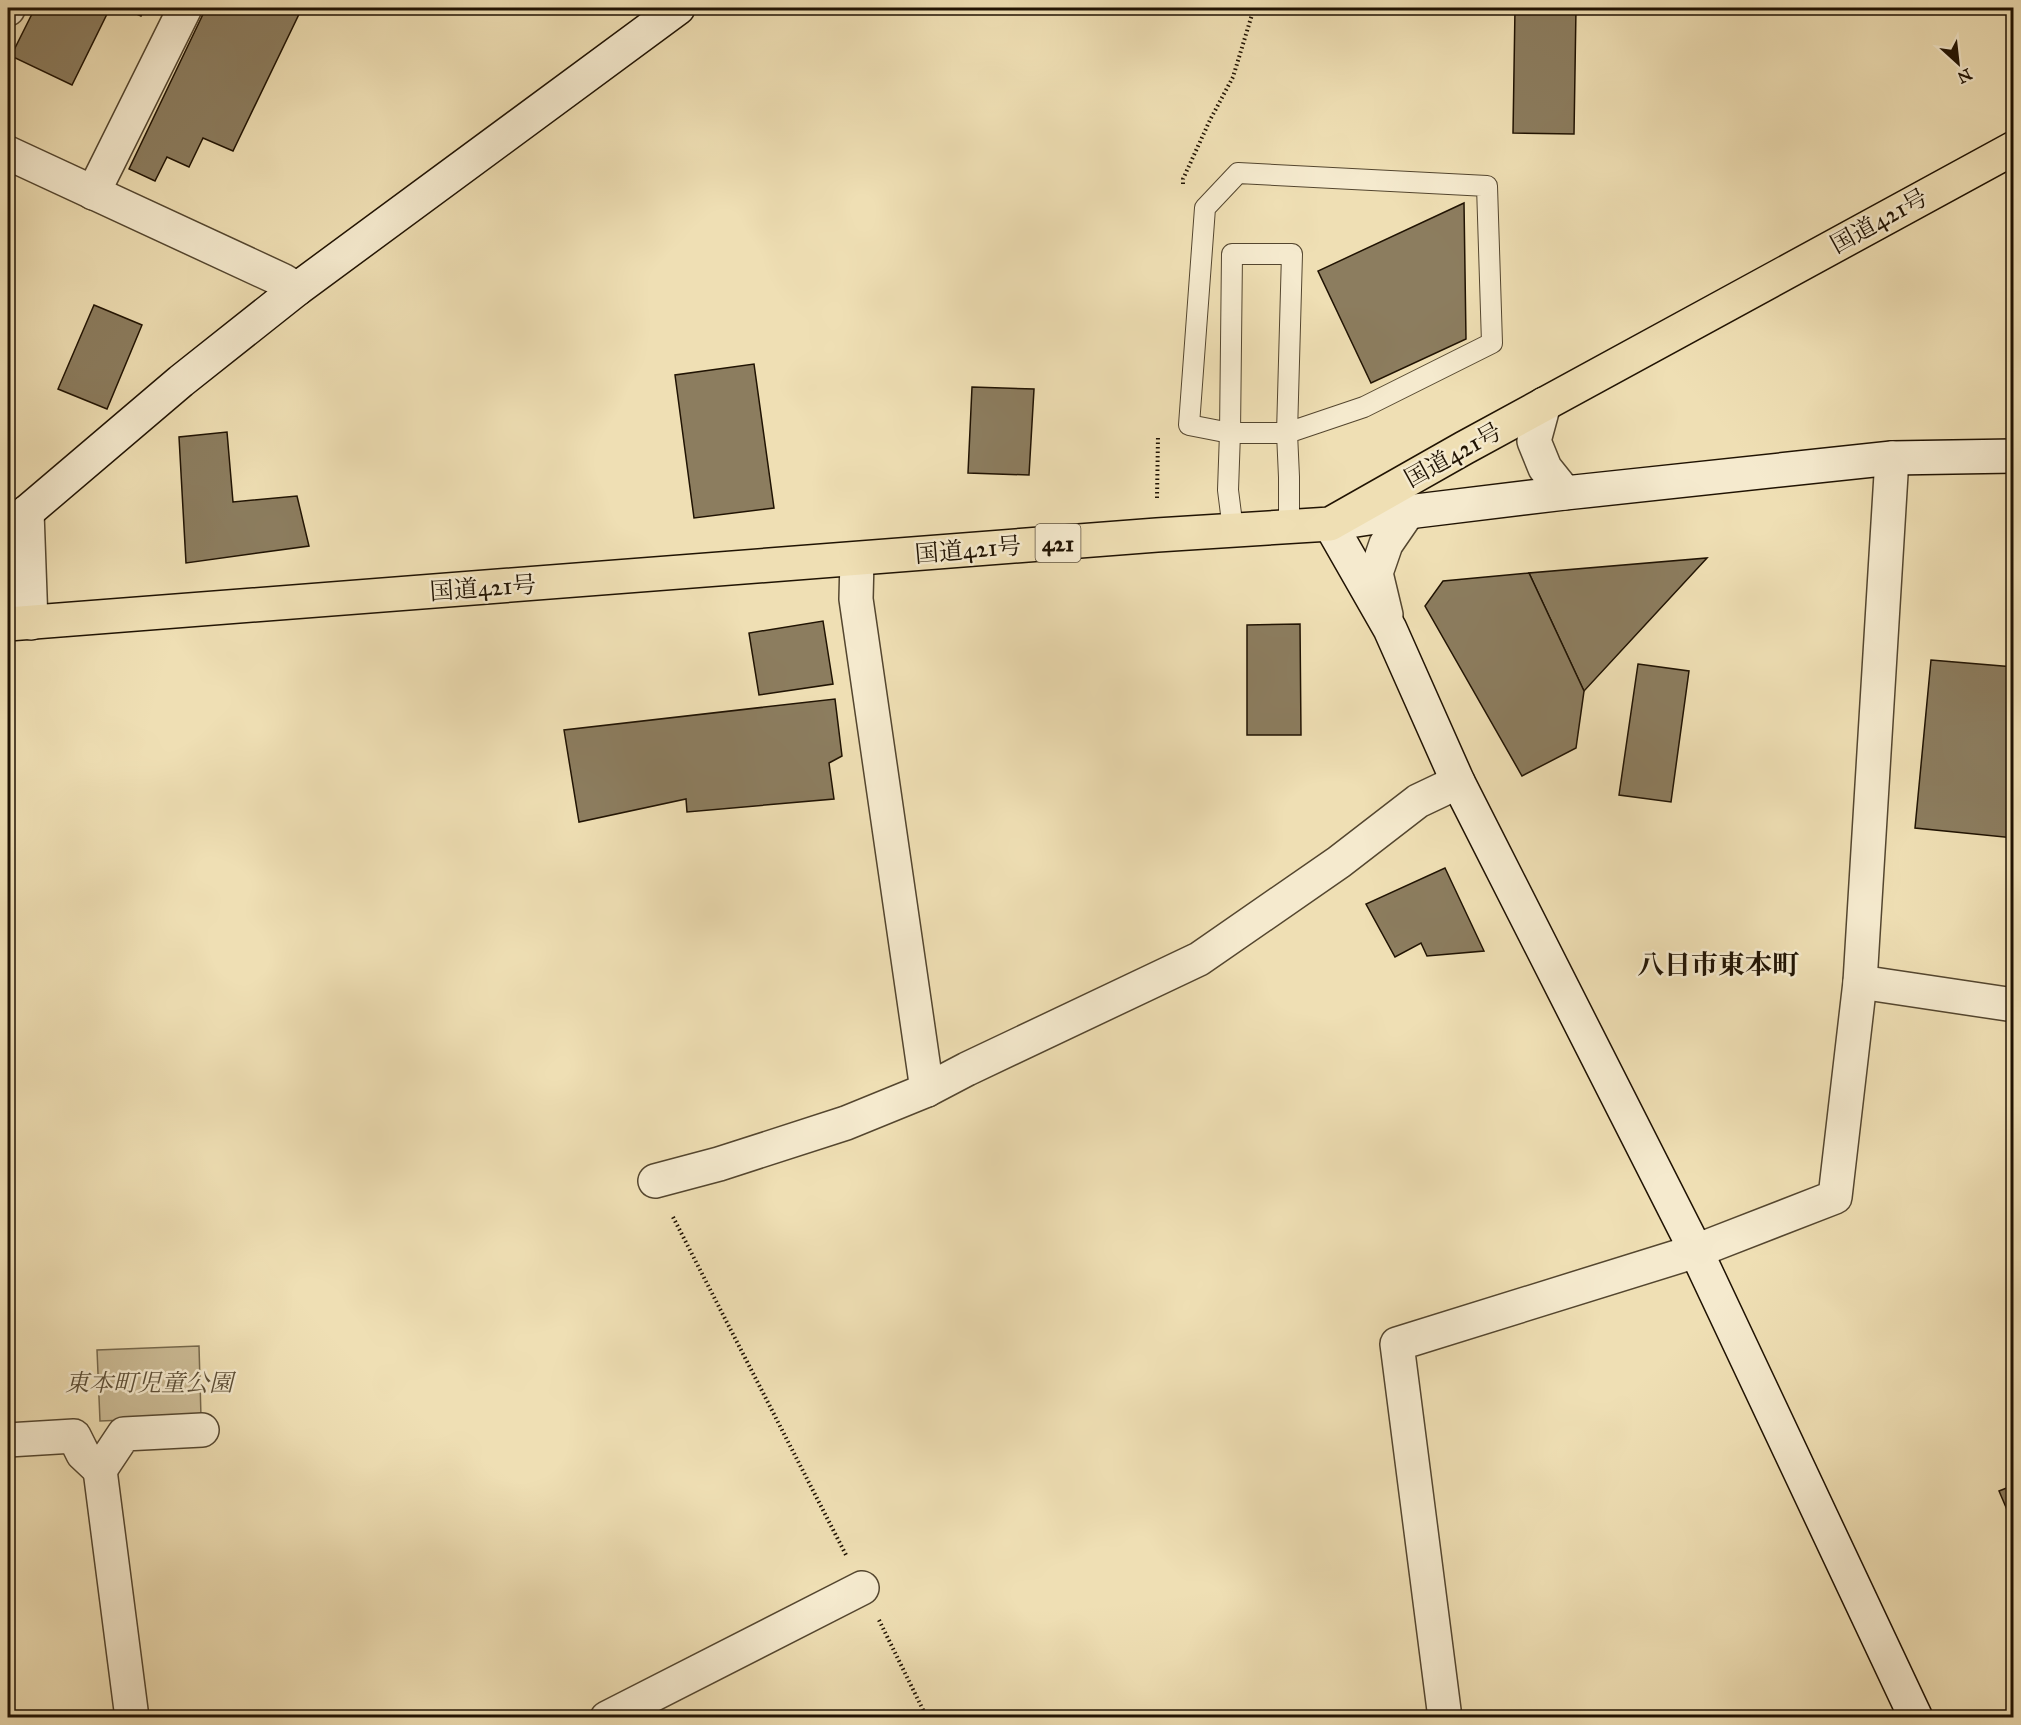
<svg xmlns="http://www.w3.org/2000/svg" width="2021" height="1725" font-family="'IM FELL Great Primer','Noto Serif JP',serif">
	<style>
		.green { fill: #ccbc96; stroke: #76684c; stroke-width: 1.5 }
		.building { fill: #8c7d5f; stroke: #201303; stroke-width: 1.5 }
		.lines { fill: none; stroke-linecap: round; stroke-linejoin: round }
		.lane-casing { stroke: #54462f; stroke-width: 22 }
		.street-casing { stroke: #54462f; stroke-width: 36 }
		.secondary-casing { stroke: #201303; stroke-width: 36 }
		.highway-casing { stroke: #201303; stroke-width: 36 }
		.path { stroke: #201303; stroke-width: 4; stroke-dasharray: 1.5 3; stroke-linecap: butt }
		.lane { stroke: #f5eace; stroke-width: 20 }
		.street { stroke: #f5eace; stroke-width: 33 }
		.secondary { stroke: #f5eace; stroke-width: 33 }
		.highway { stroke: #efdfb4; stroke-width: 33 }
		.labels { text-anchor: middle; dominant-baseline: central; stroke-width: 5; stroke-linejoin: round; paint-order: stroke }
		.shield { fill: #f5eace; stroke: #605440; stroke-width: 1.5 }
		.shield-label { font-size: 22px; font-weight: bold; fill: #201303 }
		.street-label { font-size: 24px; fill: #201303; stroke: #f5eace }
		.park-label { font-size: 24px; font-style: italic; fill: #5c4e36; stroke: #f5eace }
		.quarter-label { font-size: 27px; font-weight: bold; fill: #201303; stroke: #f5eace }
	</style>
	<rect width="100%" height="100%" fill="#efdfb4"/>
	<filter id="stains"><feTurbulence type="fractalNoise" baseFrequency=".00333" numOctaves="4"/><feColorMatrix values="0 0 0 0 .2 0 0 0 0 .09 0 0 0 0 .02 0 0 0 .5 -.17"/></filter>
	<radialGradient id="worn" r=".72"><stop offset=".6" stop-color="#630" stop-opacity="0"/><stop offset="1" stop-color="#630" stop-opacity=".3"/></radialGradient>
	<path class="green" d="M 199,1346 L 201,1417 L 100,1421 L 97,1350 Z"/>
	<g class="building">
		<path d="M 35,8 L 110,8 L 72,85 L 11,56 Z"/>
		<path d="M 123,8 L 145,8 L 141,16 Z"/>
		<path d="M 206,8 L 302,8 L 233,151 L 203,138 L 189,167 L 167,157 L 155,181 L 129,169 Z"/>
		<path d="M 1515,8 L 1576,8 L 1574,134 L 1513,133 Z"/>
		<path d="M 1464,203 L 1466,339 L 1371,383 L 1318,271 Z"/>
		<path d="M 94,305 L 142,325 L 107,409 L 58,389 Z"/>
		<path d="M 754,364 L 774,508 L 694,518 L 675,375 Z"/>
		<path d="M 972,387 L 1034,389 L 1029,475 L 968,473 Z"/>
		<path d="M 227,432 L 233,502 L 297,496 L 309,546 L 186,563 L 179,437 Z"/>
		<path d="M 1707,558 L 1584,691 L 1529,573 Z"/>
		<path d="M 1529,573 L 1584,691 L 1576,748 L 1522,776 L 1425,606 L 1443,581 Z"/>
		<path d="M 823,621 L 833,684 L 759,695 L 749,633 Z"/>
		<path d="M 1300,624 L 1301,735 L 1247,735 L 1247,625 Z"/>
		<path d="M 1931,660 L 2014,667 L 2014,838 L 1915,828 Z"/>
		<path d="M 1638,664 L 1689,671 L 1671,802 L 1619,795 Z"/>
		<path d="M 835,699 L 842,756 L 829,763 L 834,799 L 687,812 L 686,799 L 579,822 L 564,730 Z"/>
		<path d="M 1445,868 L 1484,951 L 1427,956 L 1421,943 L 1395,957 L 1366,904 Z"/>
		<path d="M 2014,1485 L 2014,1526 L 1999,1491 Z"/>
	</g>
	<g class="lines">
		<defs>
			<path id="lane" d="M 1233,530 L 1228,490 L 1230,433 L 1189,425 L 1205,208 L 1238,173 L 1487,186 L 1492,343 L 1364,407 L 1287,433 L 1230,433 L 1232,254 L 1292,254 L 1287,433 L 1289,477 L 1289,527"/>
			<g id="street">
				<path d="M 8,9 L 8,8"/>
				<path d="M 8,153 L 282,280 L 297,289"/>
				<path d="M 93,193 L 185,8"/>
				<path d="M 1544,404 L 1534,441 L 1545,468 L 1565,493"/>
				<path d="M 27,512 L 31,623"/>
				<path d="M 857,559 L 856,599 L 927,1090"/>
				<path d="M 1386,615 L 1376,573 L 1386,544 L 1408,512"/>
				<path d="M 1860,982 L 2014,1005"/>
				<path d="M 655,1181 L 719,1164 L 846,1123 L 927,1090 L 967,1069 L 1199,959 L 1339,862 L 1418,801 L 1458,782"/>
				<path d="M 8,1440 L 74,1436 L 83,1454 L 100,1470 L 124,1434 L 202,1430"/>
				<path d="M 100,1470 L 132,1718"/>
				<path d="M 607,1718 L 862,1588"/>
				<path d="M 1445,1718 L 1397,1344 L 1696,1251 L 1835,1197 L 1860,982 L 1892,458"/>
			</g>
			<g id="secondary">
				<path d="M 27,512 L 181,381 L 297,289 L 678,8"/>
				<path d="M 1916,1718 L 1696,1251 L 1458,782 L 1390,629 L 1330,524 L 1408,512 L 1565,493 L 1892,458 L 2014,456"/>
			</g>
			<path id="highway" d="M 8,624 L 1157,535 L 1330,524 L 1464,448 L 2014,148"/>
		</defs>
		<use href="#lane" class="lane-casing"/>
		<use href="#street" class="street-casing"/>
		<use href="#secondary" class="secondary-casing"/>
		<use href="#highway" class="highway-casing"/>
		<g class="path">
			<path d="M 1183,184 L 1183,179 L 1210,120 L 1233,77 L 1254,8"/>
			<path d="M 1157,498 L 1158,436"/>
			<path d="M 673,1217 L 846,1555"/>
			<path d="M 879,1620 L 927,1718"/>
		</g>
		<use href="#lane" class="lane"/>
		<use href="#street" class="street"/>
		<use href="#secondary" class="secondary"/>
		<use href="#highway" class="highway"/>
	</g>
	<g class="labels">
		<rect class="shield" x="1035.5" y="524" width="45" height="38" rx="4.5"/>
		<g class="shield-label">
			<text x="1058" y="543">421</text>
		</g>
		<g class="street-label">
			<text transform="translate(1879 221) rotate(-29)">国道421号</text>
			<text transform="translate(1453 455) rotate(-29)">国道421号</text>
			<text transform="translate(968 550) rotate(-5)">国道421号</text>
			<text transform="translate(483 588) rotate(-4)">国道421号</text>
		</g>
		<g class="park-label">
			<text x="149" y="1383">東本町児童公園</text>
		</g>
		<g class="quarter-label">
			<text x="1718" y="964">八日市東本町</text>
		</g>
	</g>
	<rect width="2021" height="1725" fill="none" stroke="#efdfb4" stroke-width="30"/>
	<rect x="9" y="9" width="2003" height="1707" fill="none" stroke="#201303" stroke-width="3"/>
	<rect x="15" y="15" width="1991" height="1695" fill="none" stroke="#201303" stroke-width="1.5"/>
	<g transform="translate(1958 63) rotate(153)" stroke="#f5eace" stroke-width="4.5" paint-order="stroke">
	<path d="M0-4.5L10 22L0 15L-10 22Z" fill="#201303"/>
	<text y="-9" font-size="16" font-weight="bold" text-anchor="middle" fill="#201303">N</text>
	</g>
	<rect width="100%" height="100%" filter="url(#stains)"/>
	<rect width="100%" height="100%" fill="url(#worn)"/>
</svg>
